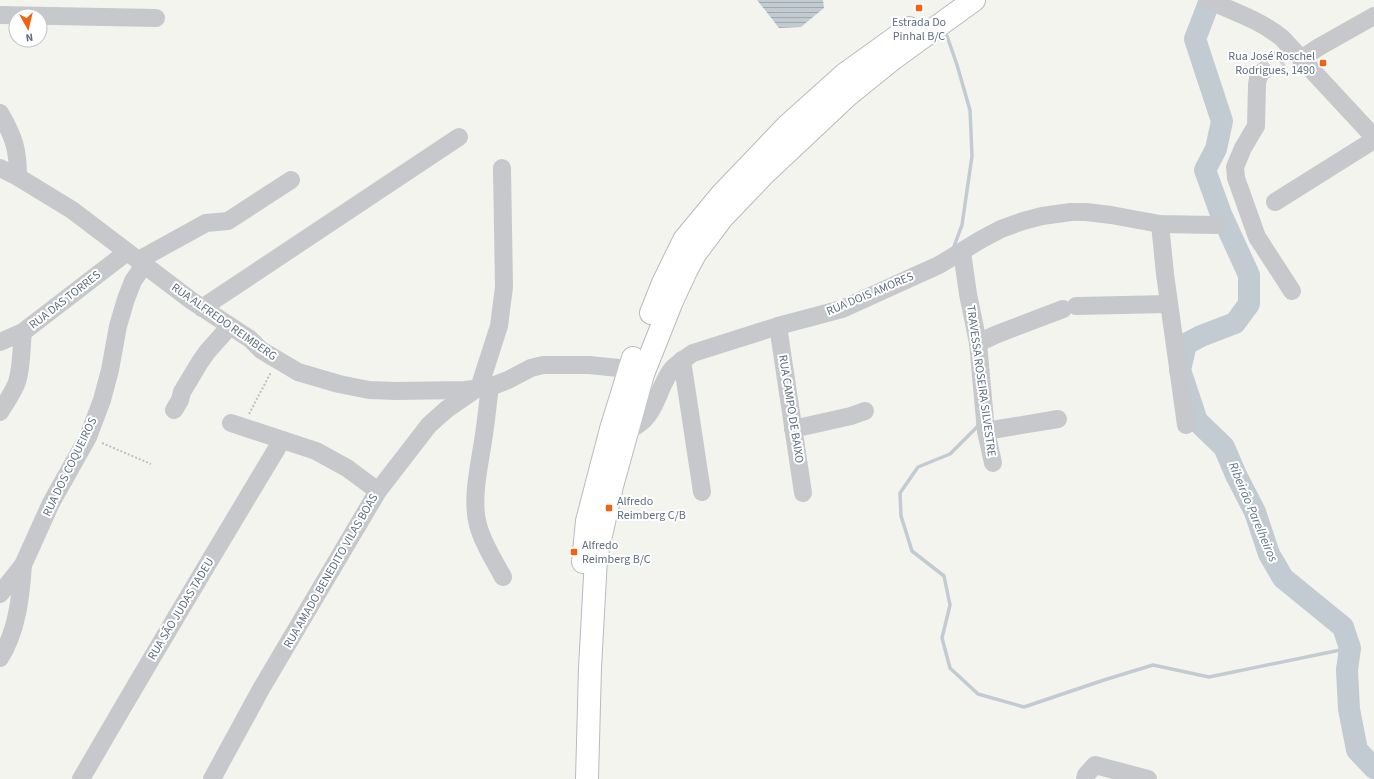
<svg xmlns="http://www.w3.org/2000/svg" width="1374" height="779" font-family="'Source Sans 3',sans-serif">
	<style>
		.water { fill: url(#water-rules) }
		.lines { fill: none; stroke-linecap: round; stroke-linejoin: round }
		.stream { stroke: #c2cbd1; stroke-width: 3.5 }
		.river { stroke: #c2cbd1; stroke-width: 22 }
		.minor-tunnel { stroke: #cfd3d4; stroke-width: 18; stroke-dasharray: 18 9; stroke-linecap: butt }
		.major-casing { stroke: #b8bbbf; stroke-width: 24 }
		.path { stroke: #bec0c2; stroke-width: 2; stroke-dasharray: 2 2; stroke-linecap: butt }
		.minor { stroke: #c6c8cc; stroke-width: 18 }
		.major { stroke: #fff; stroke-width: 22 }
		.poi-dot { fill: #f16312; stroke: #fff; stroke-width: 1.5 }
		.labels { text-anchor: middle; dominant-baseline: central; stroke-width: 4; stroke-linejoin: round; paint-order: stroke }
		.poi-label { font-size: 12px; fill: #606f83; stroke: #fff; text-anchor: start }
		.street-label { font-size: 12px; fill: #606f83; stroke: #fff }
		.water-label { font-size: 13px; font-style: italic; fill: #607888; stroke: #fff }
	</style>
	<defs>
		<pattern id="water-rules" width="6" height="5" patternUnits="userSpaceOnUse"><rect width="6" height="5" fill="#c2cbd1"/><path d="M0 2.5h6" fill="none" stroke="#a1a9af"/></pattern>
	</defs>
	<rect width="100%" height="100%" fill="#f4f4ef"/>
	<path class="water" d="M 757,0 L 823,0 L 824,8 L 801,27 L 779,28 Z"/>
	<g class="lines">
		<g class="stream">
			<path d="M 947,36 L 957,65 L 970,110 L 972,156 L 962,225 L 953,249"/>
			<path d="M 978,424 L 978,426 L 950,454 L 918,467 L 900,493 L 901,516 L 912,551 L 944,576 L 950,605 L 942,638 L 950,668 L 978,694 L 1024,707 L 1104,680 L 1153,665 L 1209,677 L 1350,648"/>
		</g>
		<path class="river" d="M 1210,0 L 1195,39 L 1222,121 L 1216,149 L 1205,170 L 1221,214 L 1249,275 L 1249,304 L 1235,323 L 1201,336 L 1186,344 L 1180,370 L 1197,421 L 1224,447 L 1236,475 L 1255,512 L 1269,554 L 1283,578 L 1343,627 L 1350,648 L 1347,670 L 1349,709 L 1357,750 L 1374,768"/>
		<path class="minor-tunnel" d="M 1258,78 L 1261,73 L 1280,58"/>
		<defs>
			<g id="major">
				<path d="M 651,313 L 663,283 L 684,240 L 722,194 L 787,126 L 845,74 L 909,28"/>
				<path d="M 583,562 L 587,521 L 611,429 L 633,358"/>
				<path d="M 587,779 L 590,668 L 596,558 L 612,486 L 643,374 L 672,301 L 687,269 L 695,254 L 722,218 L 764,174 L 813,128 L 847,96 L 894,58 L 974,0"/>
			</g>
		</defs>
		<use href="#major" class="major-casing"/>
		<g class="path">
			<path d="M 249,414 L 270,374 L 270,372"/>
			<path d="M 102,443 L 151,464"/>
		</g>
		<g class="minor">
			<path d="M 1208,0 C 1234,12 1260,20 1282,38 L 1374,137"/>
			<path d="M 0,15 L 156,18"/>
			<path d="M 1301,59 L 1319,47 L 1374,16"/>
			<path d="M 1258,78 L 1257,85 L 1256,126 L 1243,148 L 1235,167 L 1236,178 L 1257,237 L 1292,291"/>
			<path d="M 0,113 C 14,137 18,149 18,177"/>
			<path d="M 0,168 L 18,177 L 72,210 L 192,301 L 250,339 L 261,350 L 298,372 L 315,377 L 339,384 L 369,390 L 396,391 L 465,390 L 490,387 L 508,380 L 531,368 L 543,365 L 589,365 L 609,367 L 628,369 L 642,374"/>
			<path d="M 1275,202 L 1374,140"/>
			<path d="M 1160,224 L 1165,274 L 1186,425"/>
			<path d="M 962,252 L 968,294 L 978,343 L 986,431 L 993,463"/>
			<path d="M 139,260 L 206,223 L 228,221 L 291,180"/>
			<path d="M 1076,306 L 1169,304"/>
			<path d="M 202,308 L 459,137"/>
			<path d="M 778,326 L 803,493"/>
			<path d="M 0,342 L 23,332 L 127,252"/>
			<path d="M 978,343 L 995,335 L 1063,309"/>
			<path d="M 682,360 L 702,492"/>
			<path d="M 490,387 C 488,400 487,414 485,427 C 482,455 470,497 478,525 C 483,544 494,560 503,577"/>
			<path d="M 479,388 L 499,326 L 504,287 L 502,168"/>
			<path d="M 174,410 L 180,400 L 182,392 L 200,362 L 207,352 L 230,326"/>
			<path d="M 0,412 C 6,402 13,393 17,382 C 22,366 21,349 23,332"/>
			<path d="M 231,423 L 316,451 L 347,468 L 378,491"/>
			<path d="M 793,429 L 851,416 L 865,411"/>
			<path d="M 619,430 C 627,431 630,430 636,426 C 658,413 658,385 673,368 C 679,362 686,358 693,353 L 778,326 L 842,309 L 939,265 L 982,239 L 1001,229 L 1023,221 L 1042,216 L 1071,212 L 1086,212 L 1111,215 L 1160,224 L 1216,225"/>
			<path d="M 986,431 L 1058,419"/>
			<path d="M 0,594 L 23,565 L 51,503 L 88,437 L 102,400 L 110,370 L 118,326 L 126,299 L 133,281 L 144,265"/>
			<path d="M 0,658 C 17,632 21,595 23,565"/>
			<path d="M 81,779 C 147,665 214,553 282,440"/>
			<path d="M 212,779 L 261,689 L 378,491 L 429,425 L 447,409 L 476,389"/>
			<path d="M 1085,779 L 1086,775 L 1095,765 L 1148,779"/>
		</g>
		<use href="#major" class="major"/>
	</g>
	<g class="poi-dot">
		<rect x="915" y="4" width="8" height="8" rx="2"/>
		<rect x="1319" y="59" width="8" height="8" rx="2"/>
		<rect x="605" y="504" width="8" height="8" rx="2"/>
		<rect x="570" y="548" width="8" height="8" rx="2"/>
	</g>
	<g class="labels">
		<g class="poi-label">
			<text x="919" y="22" text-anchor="middle">Estrada Do<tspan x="919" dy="14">Pinhal B/C</tspan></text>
			<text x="1315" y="56" text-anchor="end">Rua José Roschel<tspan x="1315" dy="14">Rodrigues, 1490</tspan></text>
			<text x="617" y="501">Alfredo<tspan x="617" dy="14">Reimberg C/B</tspan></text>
			<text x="582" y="545">Alfredo<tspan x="582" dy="14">Reimberg B/C</tspan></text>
		</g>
		<g class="street-label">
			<text transform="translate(870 294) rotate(-23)">RUA DOIS AMORES</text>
			<text transform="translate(65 300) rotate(-38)">RUA DAS TORRES</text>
			<text transform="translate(224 322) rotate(35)">RUA ALFREDO REIMBERG</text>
			<text transform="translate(981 381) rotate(82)">TRAVESSA ROSEIRA SILVESTRE</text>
			<text transform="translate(791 409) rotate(81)">RUA CAMPO DE BAIXO</text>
			<text transform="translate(70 467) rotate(-64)">RUA DOS COQUEIROS</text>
			<text transform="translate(331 571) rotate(-60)">RUA AMADO BENEDITO VILAS BOAS</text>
			<text transform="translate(181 609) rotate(-59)">RUA SÃO JUDAS TADEU</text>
		</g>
		<g class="water-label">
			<text transform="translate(1253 512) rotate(67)">Ribeirão Parelheiros</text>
		</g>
	</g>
	<g transform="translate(28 28) rotate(172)"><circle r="19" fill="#ffffff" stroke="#bfc5cd"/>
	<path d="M0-3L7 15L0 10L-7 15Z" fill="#f16312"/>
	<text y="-6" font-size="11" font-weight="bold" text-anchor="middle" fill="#606f83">N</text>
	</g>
</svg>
